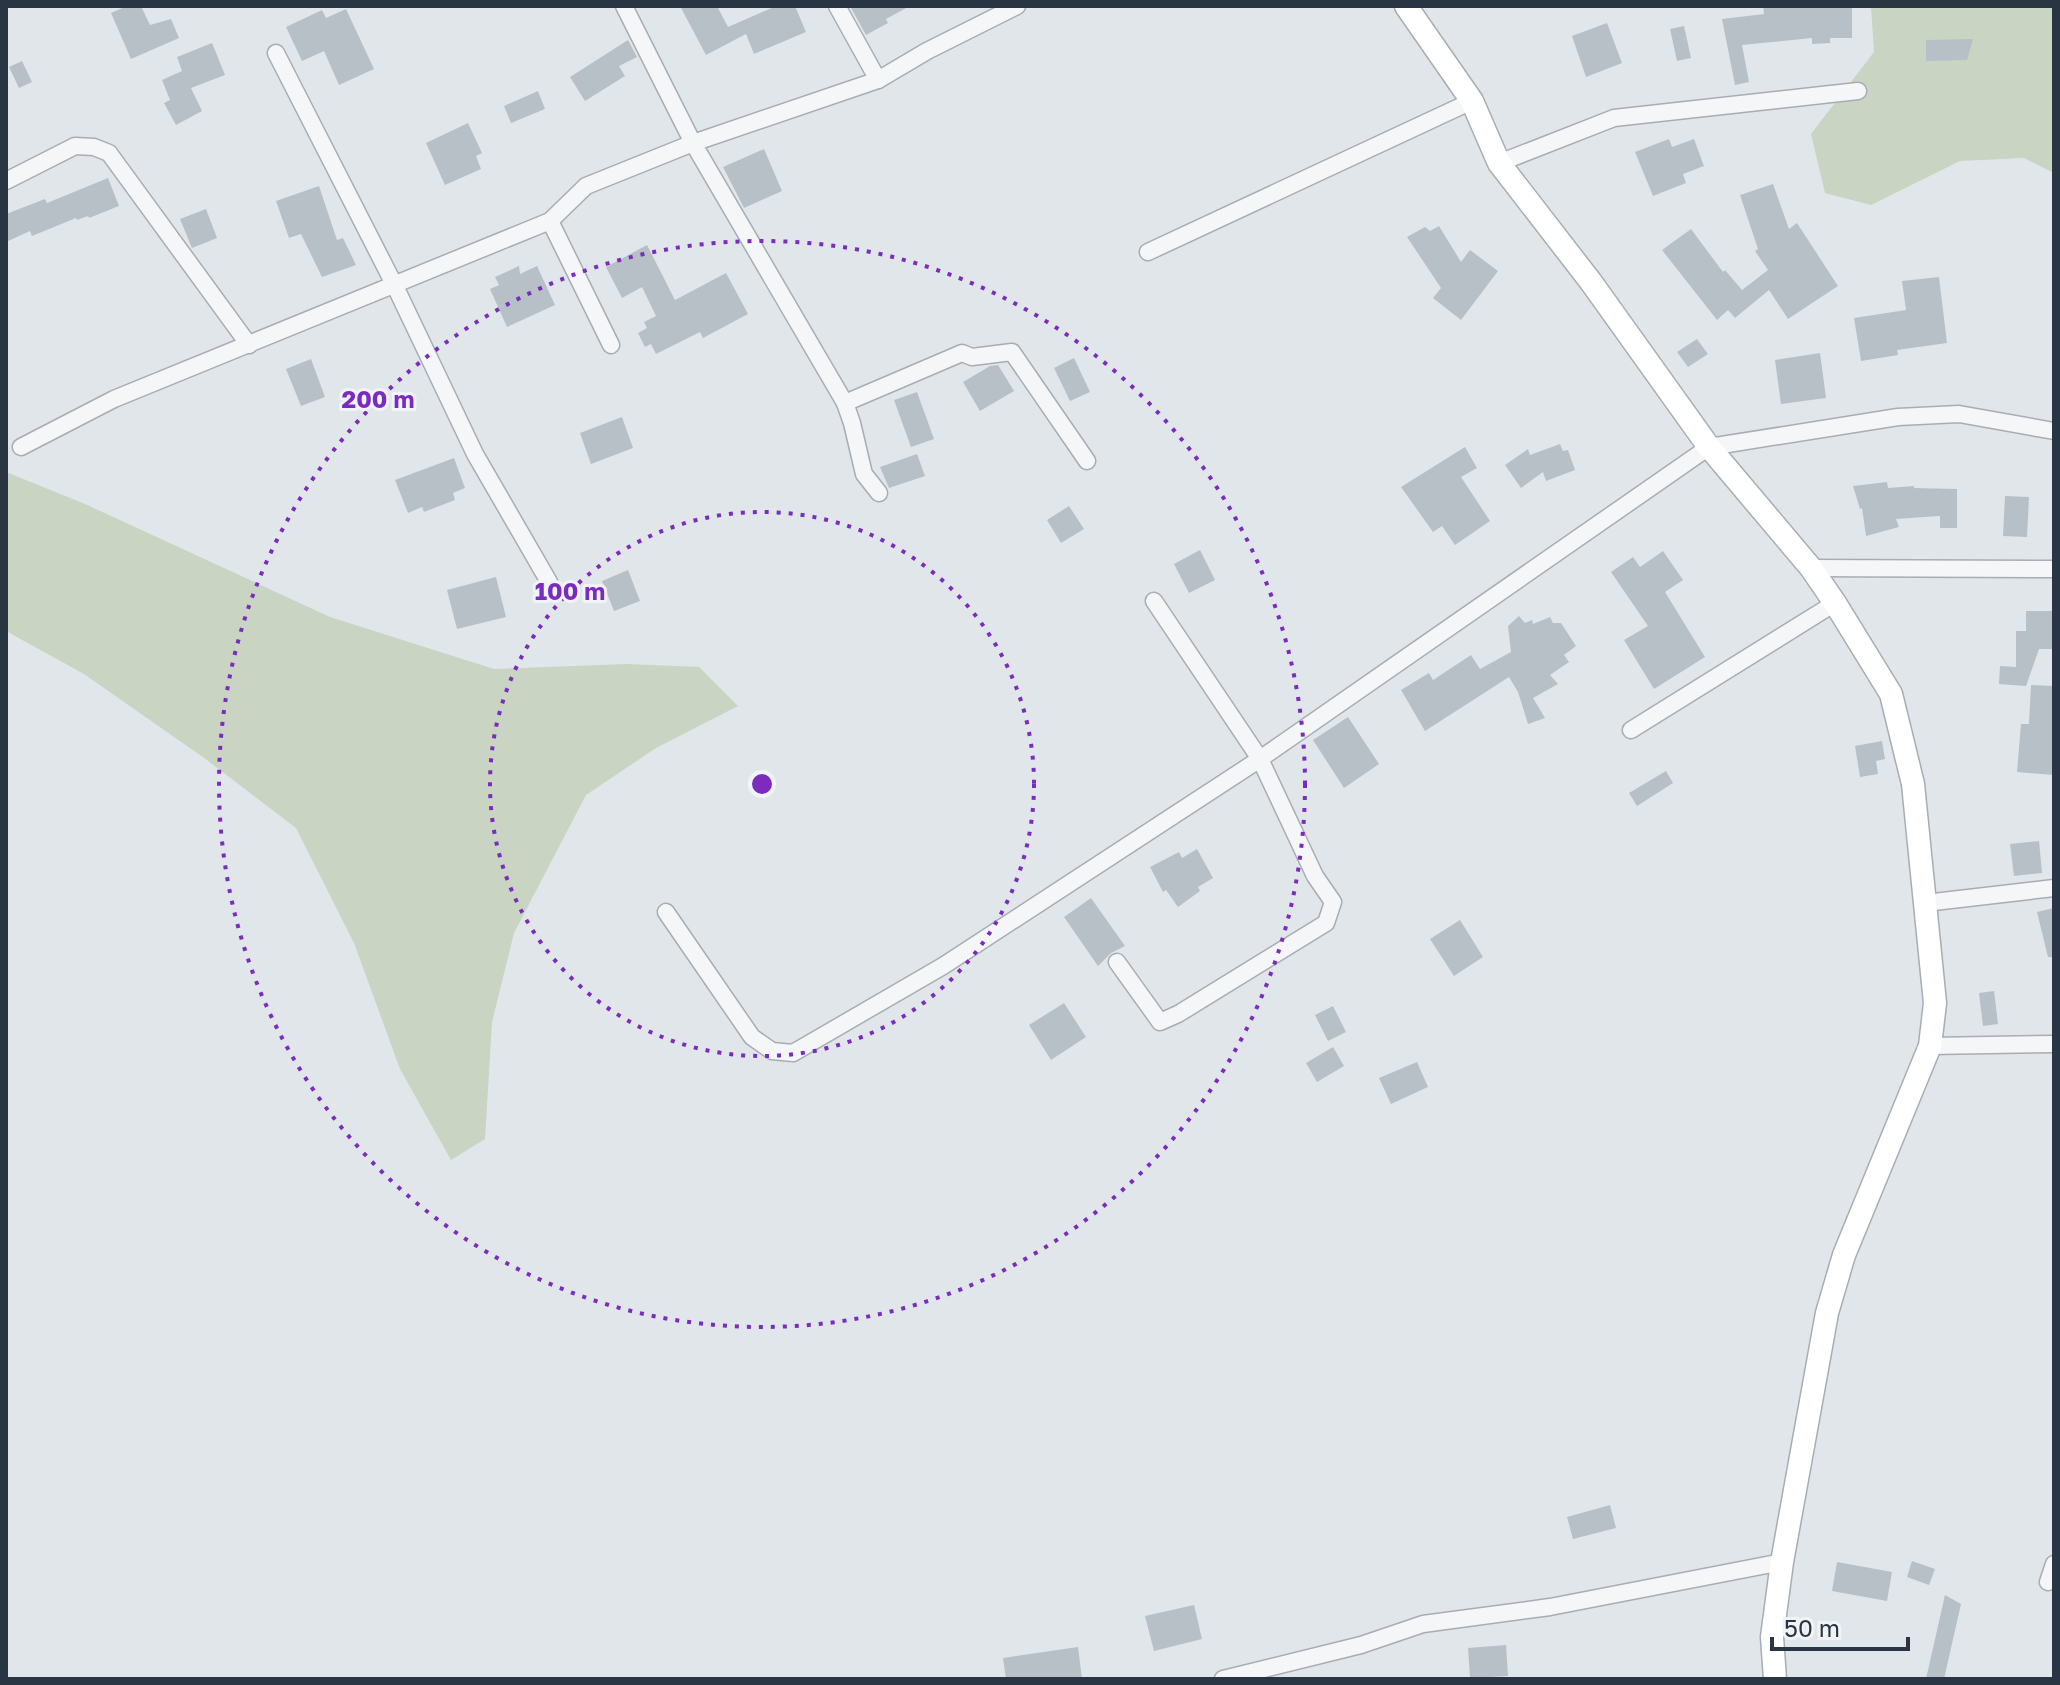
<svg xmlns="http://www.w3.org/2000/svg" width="2060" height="1685" font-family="'Golos Text',sans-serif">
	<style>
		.green { fill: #c9d4c2 }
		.building { fill: #b8c0c7 }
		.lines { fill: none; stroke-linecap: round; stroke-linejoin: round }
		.street-casing { stroke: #a6adb4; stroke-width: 19 }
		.secondary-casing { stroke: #a6adb4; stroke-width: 25 }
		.street { stroke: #f4f6f8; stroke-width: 16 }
		.secondary { stroke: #fff; stroke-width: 22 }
		.ring { fill: none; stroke: #7b2cbf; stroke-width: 4; stroke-dasharray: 4 8 }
		.centre { fill: #7b2cbf; stroke: #f1f4f7; stroke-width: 4 }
		.ring-label { font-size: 24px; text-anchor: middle; font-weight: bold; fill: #7b2cbf; stroke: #f1f4f7; stroke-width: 6; stroke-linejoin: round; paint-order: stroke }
	</style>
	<rect width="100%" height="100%" fill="#e1e6ea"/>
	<g class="green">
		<path d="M 1871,6 L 2054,6 L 2054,173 L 2024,158 L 1960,161 L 1871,205 L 1825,193 L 1811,134 L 1874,52 Z"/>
		<path d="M 6,472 L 85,504 L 330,617 L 494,669 L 627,664 L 699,667 L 738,706 L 656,748 L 586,795 L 514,933 L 492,1022 L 485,1139 L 451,1160 L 400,1069 L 354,943 L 296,828 L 207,760 L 84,674 L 6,631 Z"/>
	</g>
	<g class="building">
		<path d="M 127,6 L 141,6 L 150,25 L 171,19 L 179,38 L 131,59 L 111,13 Z"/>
		<path d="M 680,6 L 717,6 L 728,27 L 776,6 L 795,6 L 806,32 L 754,54 L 746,34 L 706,55 Z"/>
		<path d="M 850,6 L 910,6 L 886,19 L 888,23 L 866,35 Z"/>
		<path d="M 1763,6 L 1852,8 L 1852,38 L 1830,38 L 1830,43 L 1812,44 L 1812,38 L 1742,45 L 1749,82 L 1735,85 L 1722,19 L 1764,14 Z"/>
		<path d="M 346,9 L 374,69 L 339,85 L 324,51 L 302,61 L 286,27 L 322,10 L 326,18 Z"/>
		<path d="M 1607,23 L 1622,63 L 1586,77 L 1572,36 Z"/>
		<path d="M 1684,26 L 1691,58 L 1677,61 L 1670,29 Z"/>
		<path d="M 1973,39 L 1967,60 L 1926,61 L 1926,40 Z"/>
		<path d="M 628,40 L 637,57 L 619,66 L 625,76 L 585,101 L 570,77 Z"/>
		<path d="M 212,43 L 225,75 L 191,88 L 202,111 L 176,125 L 164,103 L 170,100 L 162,80 L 182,71 L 177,57 Z"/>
		<path d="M 22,61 L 32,82 L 19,88 L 9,67 Z"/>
		<path d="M 538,91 L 545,109 L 511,123 L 504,106 Z"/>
		<path d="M 468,123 L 482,153 L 476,156 L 481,169 L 445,185 L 426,143 Z"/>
		<path d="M 1669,139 L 1672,147 L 1694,139 L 1704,166 L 1683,174 L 1686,183 L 1653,196 L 1635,152 Z"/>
		<path d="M 764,149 L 782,191 L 744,208 L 723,167 Z"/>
		<path d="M 108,178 L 119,206 L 89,218 L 88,216 L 77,220 L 76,218 L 32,236 L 30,231 L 6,242 L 6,214 L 45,199 L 47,203 Z"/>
		<path d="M 1773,184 L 1789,229 L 1797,223 L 1838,286 L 1788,319 L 1769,290 L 1735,318 L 1728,310 L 1717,320 L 1662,250 L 1691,229 L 1723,272 L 1725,270 L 1742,290 L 1768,270 L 1755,251 L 1758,249 L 1740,195 Z"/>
		<path d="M 319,186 L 337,240 L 343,238 L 356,265 L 322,277 L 301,234 L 289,238 L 276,201 Z"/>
		<path d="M 206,209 L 217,238 L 192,248 L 180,219 Z"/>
		<path d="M 1439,226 L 1461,262 L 1470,250 L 1498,271 L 1461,320 L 1433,298 L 1441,288 L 1407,237 L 1425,227 L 1430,231 Z"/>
		<path d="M 647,245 L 675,300 L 726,273 L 748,314 L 703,338 L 700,332 L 656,354 L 651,344 L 645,347 L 638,333 L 647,328 L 644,322 L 656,316 L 642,287 L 622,298 L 606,267 Z"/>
		<path d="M 519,266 L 520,274 L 537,266 L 555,305 L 507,327 L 490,289 L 499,285 L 495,277 Z"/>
		<path d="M 1939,277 L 1947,343 L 1897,350 L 1898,355 L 1861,361 L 1854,318 L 1906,310 L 1902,281 Z"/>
		<path d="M 1697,339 L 1708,354 L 1688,367 L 1677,352 Z"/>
		<path d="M 1820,353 L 1826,398 L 1781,404 L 1775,360 Z"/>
		<path d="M 1074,358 L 1090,392 L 1070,401 L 1054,368 Z"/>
		<path d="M 311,359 L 325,397 L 301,406 L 286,369 Z"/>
		<path d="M 998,365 L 1014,391 L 980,411 L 963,382 L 990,366 Z"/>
		<path d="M 917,392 L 934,439 L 911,447 L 894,400 Z"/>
		<path d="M 622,417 L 633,448 L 591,464 L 580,433 Z"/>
		<path d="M 1560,444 L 1563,451 L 1568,450 L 1575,470 L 1546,481 L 1543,472 L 1521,488 L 1505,465 L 1528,449 L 1530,455 Z"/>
		<path d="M 1465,447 L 1477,468 L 1461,477 L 1490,521 L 1455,545 L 1442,526 L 1433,532 L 1401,487 Z"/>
		<path d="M 917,454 L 925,476 L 889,488 L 880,467 Z"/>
		<path d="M 454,458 L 465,488 L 453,493 L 455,500 L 424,512 L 422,507 L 408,513 L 395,480 Z"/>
		<path d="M 1887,482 L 1888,488 L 1914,486 L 1914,488 L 1957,489 L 1957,528 L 1940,528 L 1940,516 L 1896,519 L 1899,527 L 1866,536 L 1862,508 L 1860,509 L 1853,486 Z"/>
		<path d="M 2005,496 L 2029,497 L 2027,537 L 2003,536 Z"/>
		<path d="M 1069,506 L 1084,529 L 1061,543 L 1047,520 Z"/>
		<path d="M 1200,550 L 1215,580 L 1189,593 L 1174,564 Z"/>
		<path d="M 1663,551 L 1683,580 L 1665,592 L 1705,657 L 1654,689 L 1624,640 L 1648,626 L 1611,572 L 1633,557 L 1640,567 Z"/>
		<path d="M 628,570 L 640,601 L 614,611 L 602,581 Z"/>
		<path d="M 496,577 L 506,617 L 457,629 L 447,590 Z"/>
		<path d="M 2026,611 L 2054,611 L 2054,649 L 2039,649 L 2026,686 L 1999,684 L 2000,666 L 2016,667 L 2016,631 L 2026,631 Z"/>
		<path d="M 1519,616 L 1525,623 L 1532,620 L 1533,624 L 1550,617 L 1553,623 L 1561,623 L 1576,646 L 1564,655 L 1569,662 L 1550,675 L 1558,684 L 1533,698 L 1545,718 L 1528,724 L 1518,692 L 1509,677 L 1425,731 L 1401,690 L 1429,673 L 1433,680 L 1471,655 L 1480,669 L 1511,652 L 1508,626 Z"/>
		<path d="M 2031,685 L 2054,686 L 2054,775 L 2017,772 L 2021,724 L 2029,724 Z"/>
		<path d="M 1348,717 L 1379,764 L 1344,788 L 1313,740 Z"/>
		<path d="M 1882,741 L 1885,759 L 1876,761 L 1878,774 L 1860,777 L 1855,746 Z"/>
		<path d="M 1666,771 L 1673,783 L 1637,806 L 1629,793 Z"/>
		<path d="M 2039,841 L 2042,873 L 2014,876 L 2010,844 Z"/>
		<path d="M 1197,849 L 1213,878 L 1198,887 L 1200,891 L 1178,907 L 1166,890 L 1163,892 L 1150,867 L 1179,852 L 1182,858 Z"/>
		<path d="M 1091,898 L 1125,946 L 1111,953 L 1098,966 L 1064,917 Z"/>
		<path d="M 2054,908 L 2054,957 L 2048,957 L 2037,912 Z"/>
		<path d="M 1460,920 L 1483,957 L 1454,976 L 1430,939 Z"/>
		<path d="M 1994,991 L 1998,1024 L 1983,1026 L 1979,993 Z"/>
		<path d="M 1064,1003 L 1086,1037 L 1051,1060 L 1029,1025 Z"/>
		<path d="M 1333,1006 L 1346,1032 L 1328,1041 L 1315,1015 Z"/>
		<path d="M 1333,1047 L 1344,1066 L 1317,1082 L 1306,1063 Z"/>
		<path d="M 1417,1062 L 1428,1087 L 1391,1104 L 1379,1078 Z"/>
		<path d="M 1610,1505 L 1616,1528 L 1573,1539 L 1567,1517 Z"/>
		<path d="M 1912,1561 L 1935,1569 L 1929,1585 L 1907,1577 Z"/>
		<path d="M 1837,1562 L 1892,1572 L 1887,1601 L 1832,1591 Z"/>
		<path d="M 1945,1595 L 1961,1604 L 1944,1679 L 1926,1679 Z"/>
		<path d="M 1194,1605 L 1202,1639 L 1154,1651 L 1145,1616 Z"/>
		<path d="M 1506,1645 L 1508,1676 L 1470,1678 L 1468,1648 Z"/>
		<path d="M 1078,1647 L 1082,1679 L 1006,1679 L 1003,1658 Z"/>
	</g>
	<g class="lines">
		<defs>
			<g id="street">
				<path d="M 624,6 L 693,143 L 845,403 L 962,353 L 972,357 L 1012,352 L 1087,461"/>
				<path d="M 837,6 L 878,80"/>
				<path d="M 276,53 L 395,286 L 475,454 L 549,582"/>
				<path d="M 1499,163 L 1614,118 L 1858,91"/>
				<path d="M 6,181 L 75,146 L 94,147 L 109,153 L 249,345"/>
				<path d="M 550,221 L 611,345"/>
				<path d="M 1148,252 L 1472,101"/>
				<path d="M 845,403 L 852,423 L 864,474 L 879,493"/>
				<path d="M 21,447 L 114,399 L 550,221 L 586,186 L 693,143 L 878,80 L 927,51 L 1017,6"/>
				<path d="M 1811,568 L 2054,569"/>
				<path d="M 1631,730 L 1835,603"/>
				<path d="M 1925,903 L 2054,888"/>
				<path d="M 666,912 L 752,1037 L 772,1051 L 793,1053 L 943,966 L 1260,759 L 1709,447 L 1898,417 L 1959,414 L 2054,431"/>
				<path d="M 1117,962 L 1160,1022 L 1178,1014 L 1326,923 L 1333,902 L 1315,876 L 1260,759 L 1154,601"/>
				<path d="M 1930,1046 L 2054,1044"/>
				<path d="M 2048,1582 L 2054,1564"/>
				<path d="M 1223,1679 L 1361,1645 L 1423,1624 L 1550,1607 L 1782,1562"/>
			</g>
			<path id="secondary" d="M 1406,6 L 1472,101 L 1499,163 L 1591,282 L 1709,447 L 1811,568 L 1835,603 L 1891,694 L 1913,784 L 1935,1003 L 1930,1046 L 1844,1255 L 1827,1313 L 1782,1562 L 1772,1637 L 1775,1679"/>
		</defs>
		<use href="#street" class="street-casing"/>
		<use href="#secondary" class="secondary-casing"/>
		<use href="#street" class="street"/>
		<use href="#secondary" class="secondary"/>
	</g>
	<g class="ring">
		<circle cx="762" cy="784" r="272"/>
		<circle cx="762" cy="784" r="543"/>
	</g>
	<circle cx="762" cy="784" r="12" class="centre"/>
	<g class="ring-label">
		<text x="378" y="408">200 m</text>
		<text x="570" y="600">100 m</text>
	</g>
	<rect width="2060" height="1685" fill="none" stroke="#293542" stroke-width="16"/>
	<path d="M1772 1637v12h136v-12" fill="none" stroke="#293542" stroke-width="4"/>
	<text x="1784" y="1637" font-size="24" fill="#293542" stroke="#f1f4f7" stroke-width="6" paint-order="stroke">50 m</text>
</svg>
